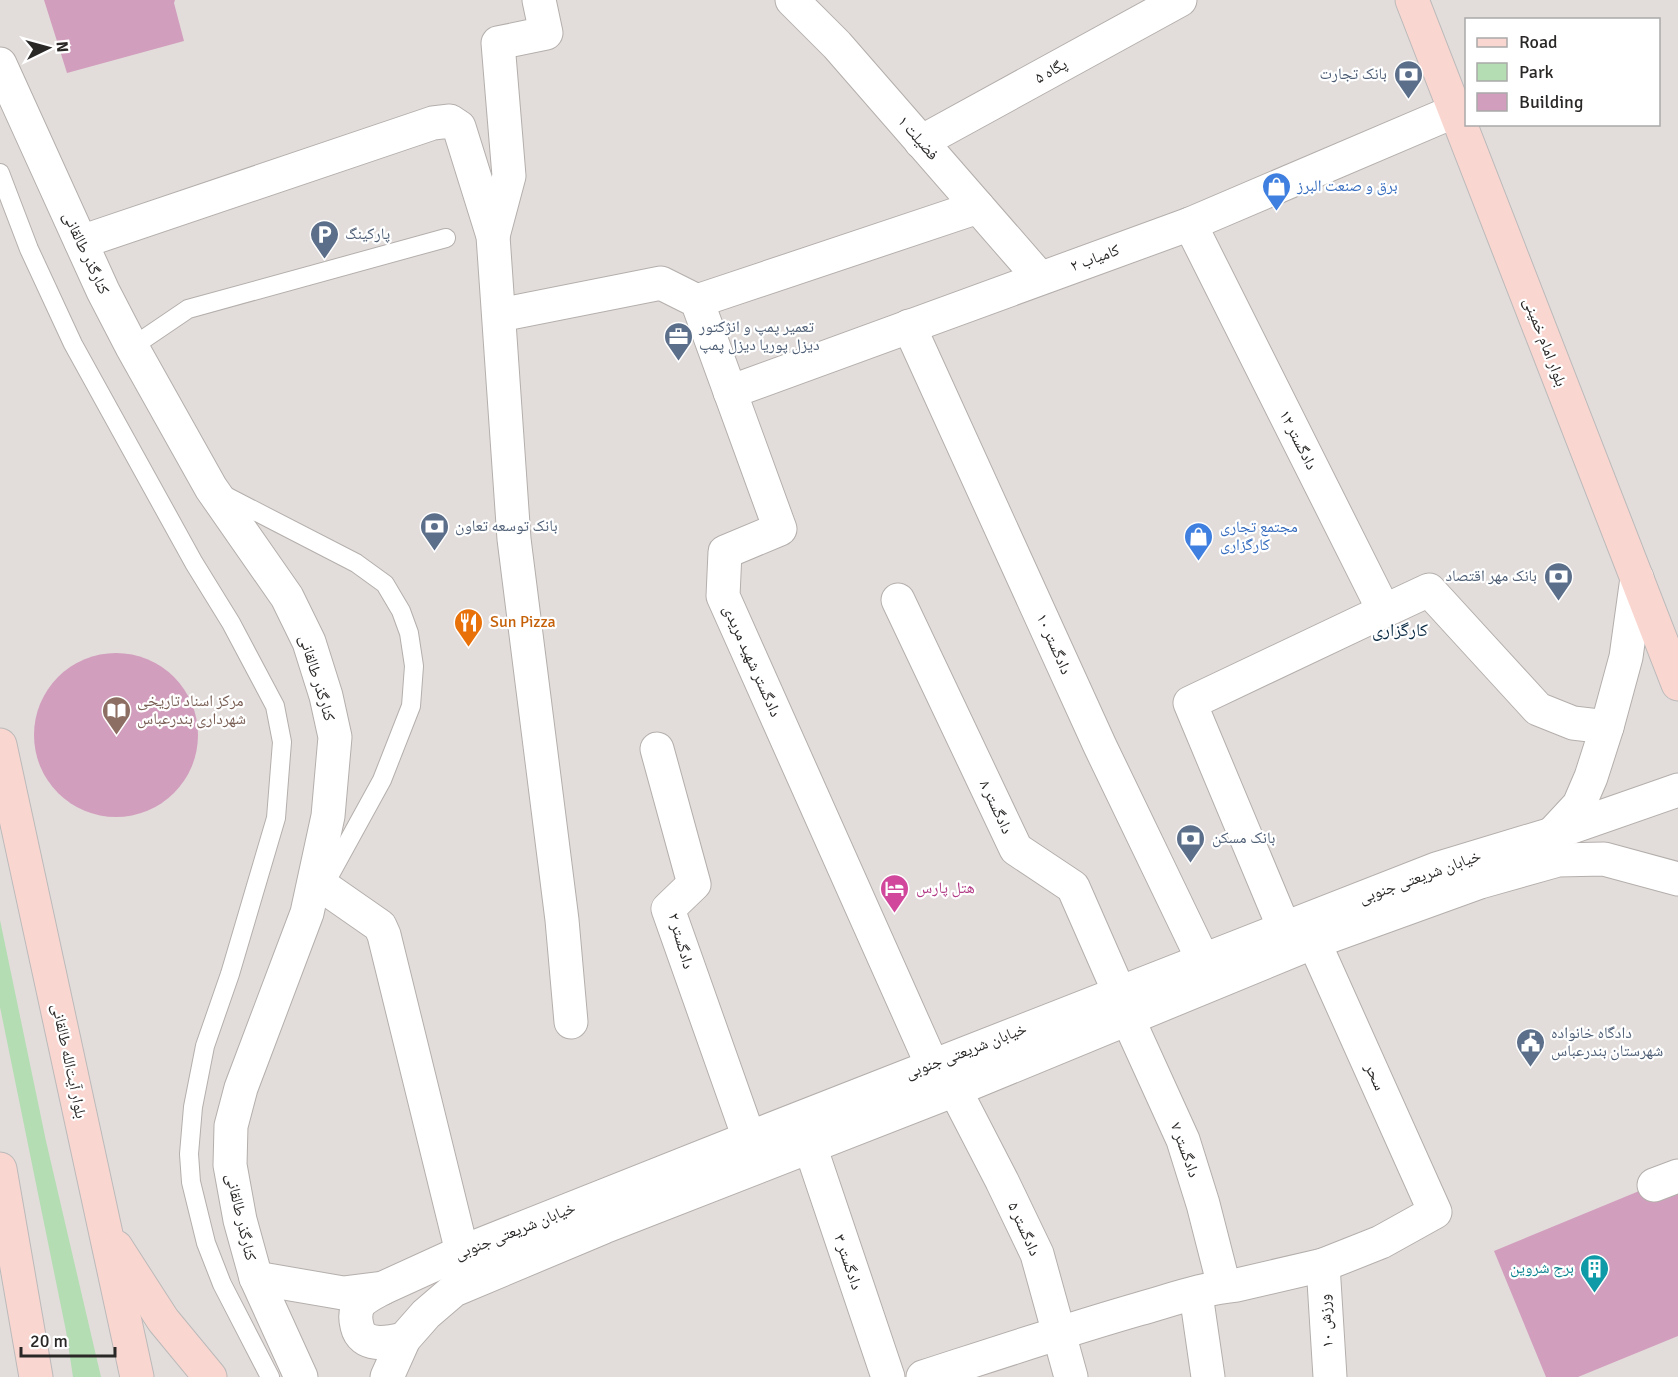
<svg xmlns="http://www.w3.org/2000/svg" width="1678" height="1377" font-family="Signika,'Noto Naskh Arabic',sans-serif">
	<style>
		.green { fill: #b4ddb3 }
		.building { fill: #d29ebd }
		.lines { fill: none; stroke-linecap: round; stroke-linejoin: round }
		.service-casing { stroke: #b4afac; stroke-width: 20 }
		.minor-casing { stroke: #b4afac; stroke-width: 35 }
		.tertiary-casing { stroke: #b4afac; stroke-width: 35 }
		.secondary-casing { stroke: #b4afac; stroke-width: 35 }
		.primary-casing { stroke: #bbbaba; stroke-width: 35 }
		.service { stroke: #fff; stroke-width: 18 }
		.minor { stroke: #fff; stroke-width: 33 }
		.tertiary { stroke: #fff; stroke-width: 33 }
		.secondary { stroke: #fff; stroke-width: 33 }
		.primary { stroke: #fad6d0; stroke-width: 33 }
		.labels { text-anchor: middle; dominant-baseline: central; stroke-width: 4.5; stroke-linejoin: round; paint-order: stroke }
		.street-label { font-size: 16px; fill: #2a2827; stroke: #fff }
		.service-label { font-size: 16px; fill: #4e5e75; stroke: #fff; text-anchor: start }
		.shop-label { font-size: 16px; fill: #366cbe; stroke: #fff; text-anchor: start }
		.food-label { font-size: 16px; fill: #c56008; stroke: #fff; text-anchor: start }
		.education-label { font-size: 16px; fill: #785e54; stroke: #fff; text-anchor: start }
		.hotel-label { font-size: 16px; fill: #b23c85; stroke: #fff; text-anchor: start }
		.culture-label { font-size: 16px; fill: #0d838f; stroke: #fff; text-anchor: end }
		.neighbourhood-label { font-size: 18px; fill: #0c2c45; stroke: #fff }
	</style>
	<rect width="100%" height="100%" fill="#e2dddb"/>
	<path class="green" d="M 0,920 L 46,1141 L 101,1377 L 73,1377 L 66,1331 L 0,1007 Z"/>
	<g class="building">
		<path d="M 44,0 L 175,0 L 174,3 L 184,41 L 67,73 Z"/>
		<circle cx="116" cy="735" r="82"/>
		<path d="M 1678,1175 L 1678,1336 L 1578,1377 L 1546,1377 L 1494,1251 Z"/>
	</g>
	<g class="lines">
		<defs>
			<g id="service">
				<path d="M 0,173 L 29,249 L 73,344 L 194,563 L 231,623 L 275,706 L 282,742 L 276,818 L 230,974 L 205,1046 L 193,1107 L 189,1154 L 191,1182 L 206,1243 L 222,1284 L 270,1377"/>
				<path d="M 132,347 L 188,309 L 446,238"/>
				<path d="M 222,494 L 356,563 L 385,584 L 401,611 L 409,633 L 414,666 L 411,706 L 382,780 L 321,891"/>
			</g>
			<g id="minor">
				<path d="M 921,142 L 1180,0"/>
				<path d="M 1190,224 L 1384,611 L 1429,590 L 1538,709 L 1573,723 L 1607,727"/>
				<path d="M 493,236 L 509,176 L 498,43 L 546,33 L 539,0"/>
				<path d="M 81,242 L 433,123 L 450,121 L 459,127 L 493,236 L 514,539 L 562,920 L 571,1022"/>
				<path d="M 697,301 L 978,207"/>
				<path d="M 500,315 L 661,283 L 697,301 L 780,529 L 725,552 L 723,596 L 932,1065"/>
				<path d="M 909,326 L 1100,746 L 1203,960"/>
				<path d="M 730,392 L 1190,224 L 1455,111"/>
				<path d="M 898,600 L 1016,849 L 1073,887 L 1119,992"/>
				<path d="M 657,749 L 694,884 L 668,909 L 749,1138"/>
				<path d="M 324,887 L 380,926 L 384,935 L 462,1252"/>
				<path d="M 1284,928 L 1190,703 L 1384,611"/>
				<path d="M 1128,1019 L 1183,1140 L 1203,1204 L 1224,1286"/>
				<path d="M 955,1090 L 1002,1181 L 1037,1254 L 1071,1377"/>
				<path d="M 810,1146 L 888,1377"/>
				<path d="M 1654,1185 L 1678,1176"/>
				<path d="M 1323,1265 L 1330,1377"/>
				<path d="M 1196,1294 L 1208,1377"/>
				<path d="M 923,1377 C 994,1354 1066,1330 1139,1309 C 1171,1300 1204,1288 1237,1285 L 1323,1265 L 1381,1242 L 1435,1212 L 1314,942"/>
			</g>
			<g id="tertiary">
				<path d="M 792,0 L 837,45 L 1040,278"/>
				<path d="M 0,64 L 103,291 L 132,347 L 211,488 L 287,597 L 309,642 L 326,696 L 335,737 L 328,816 L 307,913 L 241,1088 L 231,1126 L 230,1165 L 240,1220 L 256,1278 L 301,1377"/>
			</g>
			<g id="secondary">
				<path d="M 1553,833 L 1579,805 L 1591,777 L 1607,727 L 1626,657 L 1637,578"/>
				<path d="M 256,1278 L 343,1293 L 383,1288 L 462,1252 L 749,1138 L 1436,869 L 1552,834 L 1678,790"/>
				<path d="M 383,1288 C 376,1292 365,1297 360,1303 C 355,1310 355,1318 357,1326 C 362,1348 387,1343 404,1339"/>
				<path d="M 387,1377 L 404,1339 L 426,1314 L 454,1290 L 604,1227 L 955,1090 L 1314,942 L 1480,882 L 1558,860 L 1604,859 L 1678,879"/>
			</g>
			<g id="primary">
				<path d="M 1412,0 L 1678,684"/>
				<path d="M 0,745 L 137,1377"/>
				<path d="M 0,1169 L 36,1377"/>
				<path d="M 116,1247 L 163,1320 L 210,1377"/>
			</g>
		</defs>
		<use href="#service" class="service-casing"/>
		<use href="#minor" class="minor-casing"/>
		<use href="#tertiary" class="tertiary-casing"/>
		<use href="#secondary" class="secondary-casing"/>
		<use href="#primary" class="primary-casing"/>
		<use href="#service" class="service"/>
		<use href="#minor" class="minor"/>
		<use href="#tertiary" class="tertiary"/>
		<use href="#secondary" class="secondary"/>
		<use href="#primary" class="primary"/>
	</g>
	<defs>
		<symbol id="bank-pin" viewBox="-11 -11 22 30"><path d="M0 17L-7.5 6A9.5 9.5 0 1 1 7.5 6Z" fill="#5c6f8a" stroke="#fff"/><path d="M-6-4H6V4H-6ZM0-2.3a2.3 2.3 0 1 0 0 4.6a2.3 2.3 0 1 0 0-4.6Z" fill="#fff"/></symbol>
		<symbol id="shop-pin" viewBox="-11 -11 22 30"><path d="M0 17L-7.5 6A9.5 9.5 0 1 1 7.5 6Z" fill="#3f7fe0" stroke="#fff"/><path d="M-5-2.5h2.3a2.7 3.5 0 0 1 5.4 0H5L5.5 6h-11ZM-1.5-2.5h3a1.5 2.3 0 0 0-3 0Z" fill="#fff"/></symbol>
		<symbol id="parking-pin" viewBox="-11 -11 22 30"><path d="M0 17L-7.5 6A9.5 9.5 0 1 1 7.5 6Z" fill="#5c6f8a" stroke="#fff"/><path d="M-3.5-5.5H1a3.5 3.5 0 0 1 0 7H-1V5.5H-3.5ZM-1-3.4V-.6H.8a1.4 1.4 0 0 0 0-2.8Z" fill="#fff"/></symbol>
		<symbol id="office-pin" viewBox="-11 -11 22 30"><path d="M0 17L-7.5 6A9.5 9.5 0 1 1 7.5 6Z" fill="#5c6f8a" stroke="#fff"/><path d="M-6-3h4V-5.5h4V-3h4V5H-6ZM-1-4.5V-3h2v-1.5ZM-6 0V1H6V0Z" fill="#fff"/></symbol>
		<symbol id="restaurant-pin" viewBox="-11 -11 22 30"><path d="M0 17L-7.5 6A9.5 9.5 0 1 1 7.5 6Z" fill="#e8710a" stroke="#fff"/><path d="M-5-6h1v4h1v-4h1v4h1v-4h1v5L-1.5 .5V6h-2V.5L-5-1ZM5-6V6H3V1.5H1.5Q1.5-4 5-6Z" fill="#fff"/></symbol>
		<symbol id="library-pin" viewBox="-11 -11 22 30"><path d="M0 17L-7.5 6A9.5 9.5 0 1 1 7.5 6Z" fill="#8d6e63" stroke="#fff"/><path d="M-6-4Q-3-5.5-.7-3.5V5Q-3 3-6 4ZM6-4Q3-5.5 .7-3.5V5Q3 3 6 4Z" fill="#fff"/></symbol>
		<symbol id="hotel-pin" viewBox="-11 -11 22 30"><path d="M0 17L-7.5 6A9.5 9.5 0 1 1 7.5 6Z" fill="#d1479c" stroke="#fff"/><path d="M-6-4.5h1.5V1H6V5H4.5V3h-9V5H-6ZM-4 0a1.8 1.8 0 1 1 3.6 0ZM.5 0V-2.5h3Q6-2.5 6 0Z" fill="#fff"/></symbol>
		<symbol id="civic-pin" viewBox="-11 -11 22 30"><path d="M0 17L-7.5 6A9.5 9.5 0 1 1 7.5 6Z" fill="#5c6f8a" stroke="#fff"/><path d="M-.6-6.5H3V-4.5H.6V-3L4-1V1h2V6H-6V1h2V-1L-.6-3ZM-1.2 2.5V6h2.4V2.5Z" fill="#fff"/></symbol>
		<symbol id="building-pin" viewBox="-11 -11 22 30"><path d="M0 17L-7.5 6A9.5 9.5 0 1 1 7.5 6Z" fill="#0f9aa8" stroke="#fff"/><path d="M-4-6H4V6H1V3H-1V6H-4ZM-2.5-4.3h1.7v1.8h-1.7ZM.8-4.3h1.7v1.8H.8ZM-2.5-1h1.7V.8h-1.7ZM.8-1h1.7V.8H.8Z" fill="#fff"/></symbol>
	</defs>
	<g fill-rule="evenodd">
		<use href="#bank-pin" x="1392" y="58" width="33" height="45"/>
		<use href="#shop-pin" x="1260" y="170" width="33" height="45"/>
		<use href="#parking-pin" x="308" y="218" width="33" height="45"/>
		<use href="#office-pin" x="662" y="320" width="33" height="45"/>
		<use href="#bank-pin" x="418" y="510" width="33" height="45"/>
		<use href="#shop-pin" x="1182" y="520" width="33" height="45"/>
		<use href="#bank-pin" x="1542" y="560" width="33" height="45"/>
		<use href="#restaurant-pin" x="452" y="606" width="33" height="45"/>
		<use href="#library-pin" x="100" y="694" width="33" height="45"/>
		<use href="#bank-pin" x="1174" y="822" width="33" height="45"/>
		<use href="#hotel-pin" x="878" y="872" width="33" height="45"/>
		<use href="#civic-pin" x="1514" y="1026" width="33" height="45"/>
		<use href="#building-pin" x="1578" y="1252" width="33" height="45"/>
	</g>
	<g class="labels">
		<g class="street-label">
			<text transform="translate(1051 71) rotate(-29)">پگاه ۵</text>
			<text transform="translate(918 138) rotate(49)">فضیلت ۱</text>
			<text transform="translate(86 253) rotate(65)">کنارگذر طالقانی</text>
			<text transform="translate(1095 258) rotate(-20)">کامیاب ۲</text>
			<text transform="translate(1545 342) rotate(69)">بلوار امام خمینی</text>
			<text transform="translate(1298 440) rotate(63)">دادگستر ۱۲</text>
			<text transform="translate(1054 644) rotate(66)">دادگستر ۱۰</text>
			<text transform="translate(752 661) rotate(66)">دادگستر شهید مریدی</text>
			<text transform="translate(317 678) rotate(73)">کنارگذر طالقانی</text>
			<text transform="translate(996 807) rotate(65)">دادگستر ۸</text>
			<text transform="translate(1420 877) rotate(-20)">خیابان شریعتی جنوبی</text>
			<text transform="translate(681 941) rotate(74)">دادگستر ۲</text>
			<text transform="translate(966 1051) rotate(-21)">خیابان شریعتی جنوبی</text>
			<text transform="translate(69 1061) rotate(78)">بلوار آیت‌الله طالقانی</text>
			<text transform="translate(1375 1077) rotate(66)">سحر</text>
			<text transform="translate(1185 1150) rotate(70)">دادگستر ۷</text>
			<text transform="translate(241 1217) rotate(77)">کنارگذر طالقانی</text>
			<text transform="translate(1024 1229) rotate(66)">دادگستر ۵</text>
			<text transform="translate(515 1231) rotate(-22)">خیابان شریعتی جنوبی</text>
			<text transform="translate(848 1262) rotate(71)">دادگستر ۳</text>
			<text transform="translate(1326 1321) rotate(-94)">ورزش ۱۰</text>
		</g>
		<g class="service-label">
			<text x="1387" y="74" text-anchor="end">بانک تجارت</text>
			<text x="345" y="234">پارکینگ</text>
			<text x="699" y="327">تعمیر پمپ و انژکتور<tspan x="699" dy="18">دیزل پوریا دیزل پمپ</tspan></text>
			<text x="455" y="526">بانک توسعه تعاون</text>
			<text x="1537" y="576" text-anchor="end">بانک مهر اقتصاد</text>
			<text x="1212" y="838">بانک مسکن</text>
			<text x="1551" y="1033">دادگاه خانواده<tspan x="1551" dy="18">شهرستان بندرعباس</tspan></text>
		</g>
		<g class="shop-label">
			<text x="1297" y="186">برق و صنعت البرز</text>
			<text x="1220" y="527">مجتمع تجاری<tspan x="1220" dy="18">کارگزاری</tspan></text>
		</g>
		<g class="food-label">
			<text x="490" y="622">Sun Pizza</text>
		</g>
		<g class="education-label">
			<text x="137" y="701">مرکز اسناد تاریخی<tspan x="137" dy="18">شهرداری بندرعباس</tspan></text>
		</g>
		<g class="hotel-label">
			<text x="916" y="888">هتل پارس</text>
		</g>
		<g class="culture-label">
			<text x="1574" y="1268">برج شروین</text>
		</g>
		<g class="neighbourhood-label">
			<text x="1400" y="630">کارگزاری</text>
		</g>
	</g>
	<rect x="1465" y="18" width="195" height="108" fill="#ffffff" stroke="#aaa9a9" stroke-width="1.5"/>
	<rect x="1477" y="38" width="30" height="9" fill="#fad6d0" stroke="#aaa9a9" stroke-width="1.5"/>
	<text x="1519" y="48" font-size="18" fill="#2a2827">Road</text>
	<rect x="1477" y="63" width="30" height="18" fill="#b4ddb3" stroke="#aaa9a9" stroke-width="1.5"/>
	<text x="1519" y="78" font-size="18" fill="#2a2827">Park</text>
	<rect x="1477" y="93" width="30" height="18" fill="#d29ebd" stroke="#aaa9a9" stroke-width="1.5"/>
	<text x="1519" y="108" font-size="18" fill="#2a2827">Building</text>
	<g transform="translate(48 48) rotate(85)" stroke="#ffffff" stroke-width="4.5" paint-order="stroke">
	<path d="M0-4.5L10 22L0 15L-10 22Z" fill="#2a2827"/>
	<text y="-9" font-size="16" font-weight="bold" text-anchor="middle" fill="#2a2827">N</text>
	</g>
	<path d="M21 1347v9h94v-9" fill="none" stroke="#2a2827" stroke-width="3"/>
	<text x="30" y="1347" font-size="18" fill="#2a2827" stroke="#ffffff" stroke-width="4.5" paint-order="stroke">20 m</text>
</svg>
